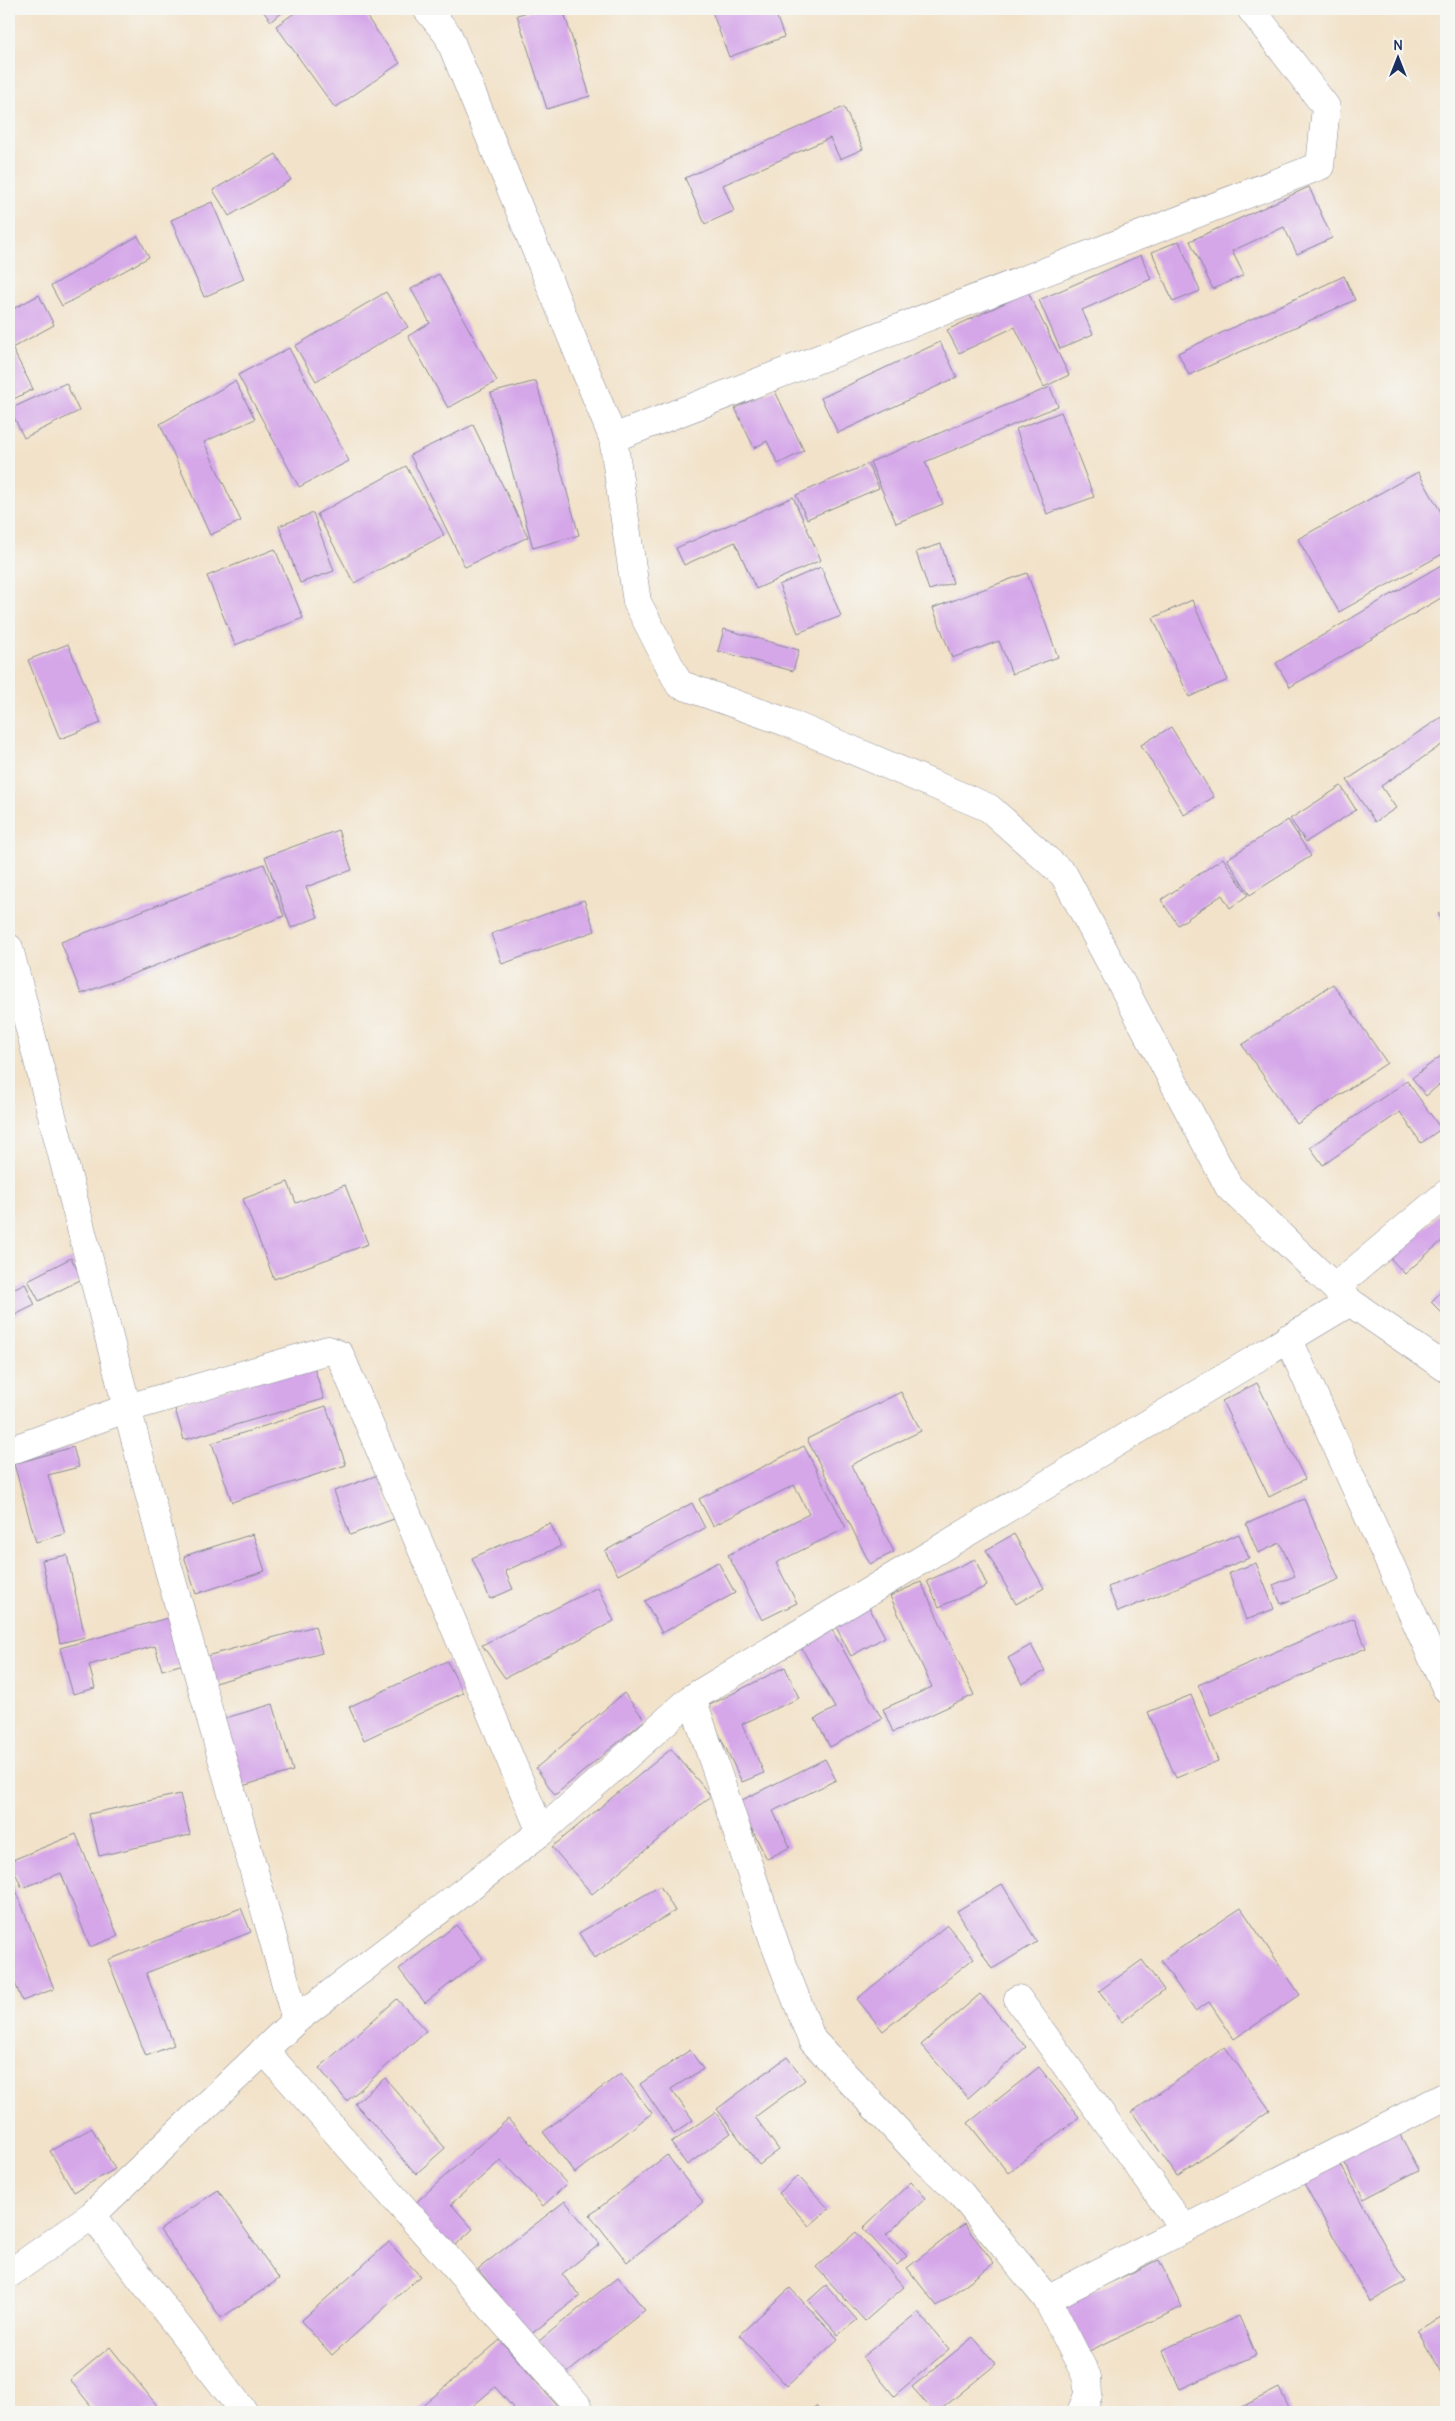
<svg xmlns="http://www.w3.org/2000/svg" width="1455" height="2421" font-family="Delius,sans-serif">
	<style>
		.building { fill: #d5a7e9 }
		.lines { fill: none; stroke-linecap: round; stroke-linejoin: round }
		.minor-casing { stroke: #868894; stroke-width: 29 }
		.minor { stroke: #fff; stroke-width: 28 }
	</style>
	<rect width="100%" height="100%" fill="#f6f6f2"/>
	<filter id="ink" filterUnits="userSpaceOnUse"><feTurbulence type="fractalNoise" baseFrequency=".02" numOctaves="2"/><feDisplacementMap in="SourceGraphic" scale="10" xChannelSelector="R" yChannelSelector="G"/><feConvolveMatrix kernelMatrix="1 2 1 2 8 2 1 2 1" color-interpolation-filters="sRGB"/></filter>
	<filter id="wash" filterUnits="userSpaceOnUse"><feTurbulence type="fractalNoise" baseFrequency=".0096" numOctaves="4" result="noise"/><feDisplacementMap in="SourceGraphic" scale="20" xChannelSelector="R" yChannelSelector="G"/><feGaussianBlur stdDeviation="1.12" result="paint"/><feColorMatrix in="noise" values="0 0 0 0 0 0 0 0 0 0 0 0 0 0 0 0 0 1.4 0 .05"/><feComposite in="paint" operator="in"/></filter>
	<g filter="url(#wash)">
		<rect width="100%" height="100%" fill="#f2e2c9"/>
		<g id="blocks">
			<g class="building">
				<path d="M 261,9 L 287,9 L 271,21 Z"/>
				<path d="M 300,9 L 361,9 L 400,63 L 335,108 L 276,26 Z"/>
				<path d="M 539,9 L 563,9 L 590,96 L 547,109 L 517,15 Z"/>
				<path d="M 711,9 L 774,9 L 784,37 L 729,57 Z"/>
				<path d="M 844,107 L 863,149 L 840,159 L 830,138 L 723,185 L 734,211 L 705,224 L 685,178 Z"/>
				<path d="M 276,154 L 291,180 L 229,216 L 213,190 Z"/>
				<path d="M 1309,187 L 1332,238 L 1297,254 L 1284,227 L 1232,251 L 1244,275 L 1213,289 L 1190,241 Z"/>
				<path d="M 212,202 L 244,279 L 204,297 L 171,220 Z"/>
				<path d="M 138,236 L 149,257 L 62,306 L 51,286 Z"/>
				<path d="M 1179,241 L 1200,291 L 1173,302 L 1152,252 Z"/>
				<path d="M 1141,255 L 1151,279 L 1082,310 L 1093,334 L 1060,349 L 1039,300 Z"/>
				<path d="M 439,274 L 497,381 L 448,408 L 408,336 L 430,323 L 411,289 Z"/>
				<path d="M 1344,276 L 1355,300 L 1189,375 L 1178,353 Z"/>
				<path d="M 386,292 L 408,327 L 316,381 L 295,346 Z"/>
				<path d="M 1028,292 L 1069,375 L 1044,387 L 1015,327 L 959,353 L 947,330 Z"/>
				<path d="M 39,295 L 54,325 L 12,348 L 33,389 L 10,401 L 9,311 Z"/>
				<path d="M 940,342 L 957,377 L 838,433 L 821,398 Z"/>
				<path d="M 289,348 L 349,461 L 299,487 L 238,375 Z"/>
				<path d="M 235,381 L 255,419 L 204,442 L 241,521 L 210,535 L 160,424 Z"/>
				<path d="M 536,381 L 579,535 L 533,548 L 491,393 Z"/>
				<path d="M 66,383 L 79,411 L 24,438 L 10,409 Z"/>
				<path d="M 1050,387 L 1058,406 L 925,462 L 943,504 L 896,523 L 870,462 Z"/>
				<path d="M 774,389 L 804,451 L 778,464 L 767,441 L 754,448 L 735,408 Z"/>
				<path d="M 1061,412 L 1094,497 L 1047,514 L 1016,429 Z"/>
				<path d="M 473,425 L 528,537 L 465,567 L 410,455 Z"/>
				<path d="M 868,464 L 879,488 L 807,519 L 796,495 Z"/>
				<path d="M 406,466 L 444,535 L 354,583 L 317,514 Z"/>
				<path d="M 1418,472 L 1446,521 L 1446,552 L 1339,612 L 1298,539 Z"/>
				<path d="M 793,497 L 821,560 L 756,589 L 735,542 L 684,565 L 676,548 Z"/>
				<path d="M 313,513 L 334,571 L 300,583 L 279,526 Z"/>
				<path d="M 941,544 L 953,583 L 929,590 L 916,552 Z"/>
				<path d="M 275,549 L 303,618 L 235,645 L 207,576 Z"/>
				<path d="M 1446,562 L 1446,595 L 1290,687 L 1276,663 Z"/>
				<path d="M 821,567 L 841,616 L 798,633 L 779,585 Z"/>
				<path d="M 1027,573 L 1058,657 L 1012,674 L 999,641 L 952,658 L 933,608 Z"/>
				<path d="M 1192,600 L 1228,680 L 1189,697 L 1153,618 Z"/>
				<path d="M 724,629 L 799,650 L 793,671 L 718,651 Z"/>
				<path d="M 68,644 L 101,723 L 60,739 L 28,660 Z"/>
				<path d="M 1446,714 L 1446,742 L 1381,786 L 1396,808 L 1375,822 L 1347,780 Z"/>
				<path d="M 1171,727 L 1214,797 L 1184,815 L 1141,745 Z"/>
				<path d="M 1341,786 L 1356,810 L 1306,842 L 1290,819 Z"/>
				<path d="M 1288,820 L 1311,856 L 1250,895 L 1227,859 Z"/>
				<path d="M 338,830 L 352,870 L 306,887 L 318,917 L 291,928 L 265,857 Z"/>
				<path d="M 1223,858 L 1248,895 L 1230,908 L 1222,895 L 1178,925 L 1161,900 Z"/>
				<path d="M 264,864 L 284,916 L 81,994 L 61,942 Z"/>
				<path d="M 584,900 L 595,931 L 502,964 L 491,934 Z"/>
				<path d="M 1446,909 L 1446,926 L 1438,914 Z"/>
				<path d="M 1333,984 L 1387,1063 L 1297,1124 L 1242,1045 Z"/>
				<path d="M 1446,1052 L 1446,1079 L 1426,1096 L 1412,1078 Z"/>
				<path d="M 1407,1081 L 1441,1129 L 1421,1143 L 1400,1112 L 1323,1165 L 1310,1147 Z"/>
				<path d="M 288,1182 L 296,1203 L 345,1185 L 368,1244 L 274,1279 L 243,1199 Z"/>
				<path d="M 1446,1208 L 1446,1237 L 1405,1274 L 1391,1259 Z"/>
				<path d="M 71,1258 L 82,1279 L 39,1301 L 28,1280 Z"/>
				<path d="M 25,1283 L 35,1305 L 9,1318 L 9,1291 Z"/>
				<path d="M 1446,1287 L 1446,1317 L 1431,1302 Z"/>
				<path d="M 313,1364 L 324,1399 L 184,1440 L 174,1405 Z"/>
				<path d="M 1257,1383 L 1305,1479 L 1269,1497 L 1222,1401 Z"/>
				<path d="M 901,1392 L 921,1431 L 851,1465 L 894,1552 L 870,1564 L 807,1439 Z"/>
				<path d="M 326,1406 L 346,1465 L 232,1502 L 212,1443 Z"/>
				<path d="M 804,1446 L 846,1528 L 776,1563 L 797,1603 L 762,1620 L 728,1555 L 809,1514 L 794,1485 L 713,1526 L 699,1499 Z"/>
				<path d="M 73,1447 L 79,1467 L 48,1475 L 65,1534 L 36,1542 L 14,1464 Z"/>
				<path d="M 378,1475 L 394,1519 L 350,1535 L 334,1491 Z"/>
				<path d="M 1304,1499 L 1339,1579 L 1281,1604 L 1273,1585 L 1295,1576 L 1280,1543 L 1258,1553 L 1246,1524 Z"/>
				<path d="M 692,1503 L 705,1528 L 618,1575 L 605,1551 Z"/>
				<path d="M 550,1523 L 561,1546 L 505,1571 L 513,1589 L 490,1599 L 472,1558 Z"/>
				<path d="M 253,1534 L 265,1571 L 196,1594 L 184,1556 Z"/>
				<path d="M 1014,1534 L 1044,1588 L 1016,1604 L 986,1550 Z"/>
				<path d="M 1239,1534 L 1249,1558 L 1118,1612 L 1108,1587 Z"/>
				<path d="M 67,1555 L 85,1637 L 60,1643 L 42,1560 Z"/>
				<path d="M 975,1559 L 987,1586 L 939,1607 L 927,1581 Z"/>
				<path d="M 718,1562 L 735,1593 L 662,1633 L 645,1601 Z"/>
				<path d="M 1256,1563 L 1274,1609 L 1246,1620 L 1229,1573 Z"/>
				<path d="M 921,1582 L 974,1695 L 893,1732 L 883,1709 L 932,1687 L 890,1596 Z"/>
				<path d="M 598,1587 L 614,1621 L 505,1678 L 482,1645 Z"/>
				<path d="M 869,1607 L 885,1637 L 851,1656 L 835,1625 Z"/>
				<path d="M 171,1617 L 184,1664 L 162,1670 L 155,1646 L 89,1665 L 95,1688 L 73,1694 L 60,1648 Z"/>
				<path d="M 1354,1618 L 1366,1648 L 1211,1715 L 1198,1685 Z"/>
				<path d="M 315,1626 L 322,1653 L 211,1684 L 203,1657 Z"/>
				<path d="M 831,1628 L 882,1719 L 830,1747 L 815,1719 L 835,1708 L 800,1645 Z"/>
				<path d="M 1031,1645 L 1045,1671 L 1022,1684 L 1008,1658 Z"/>
				<path d="M 447,1661 L 463,1693 L 364,1740 L 349,1707 Z"/>
				<path d="M 785,1667 L 799,1698 L 742,1724 L 764,1773 L 742,1782 L 706,1707 Z"/>
				<path d="M 624,1693 L 645,1720 L 555,1795 L 536,1768 Z"/>
				<path d="M 1191,1695 L 1218,1761 L 1176,1778 L 1148,1712 Z"/>
				<path d="M 273,1704 L 293,1771 L 239,1787 L 219,1720 Z"/>
				<path d="M 671,1749 L 711,1796 L 592,1894 L 552,1847 Z"/>
				<path d="M 825,1759 L 836,1780 L 773,1811 L 790,1847 L 767,1859 L 738,1802 Z"/>
				<path d="M 180,1794 L 190,1835 L 99,1856 L 89,1814 Z"/>
				<path d="M 76,1834 L 118,1936 L 90,1947 L 61,1873 L 22,1888 L 10,1861 Z"/>
				<path d="M 9,1872 L 54,1989 L 22,2001 L 9,1967 Z"/>
				<path d="M 1002,1884 L 1037,1942 L 992,1969 L 957,1911 Z"/>
				<path d="M 660,1886 L 675,1911 L 594,1958 L 579,1933 Z"/>
				<path d="M 241,1908 L 251,1932 L 146,1973 L 174,2045 L 146,2056 L 108,1960 Z"/>
				<path d="M 1241,1908 L 1300,1995 L 1234,2039 L 1209,2002 L 1195,2011 L 1161,1961 Z"/>
				<path d="M 456,1925 L 483,1958 L 425,2003 L 399,1969 Z"/>
				<path d="M 947,1925 L 974,1958 L 883,2031 L 857,1999 Z"/>
				<path d="M 1142,1960 L 1164,1990 L 1122,2022 L 1099,1991 Z"/>
				<path d="M 980,1994 L 1026,2047 L 968,2098 L 921,2045 Z"/>
				<path d="M 397,1999 L 426,2031 L 347,2101 L 319,2068 Z"/>
				<path d="M 1225,2047 L 1270,2110 L 1177,2176 L 1132,2112 Z"/>
				<path d="M 690,2050 L 703,2069 L 671,2089 L 693,2120 L 674,2134 L 640,2084 Z"/>
				<path d="M 787,2057 L 805,2080 L 755,2117 L 779,2150 L 759,2165 L 717,2109 Z"/>
				<path d="M 1039,2067 L 1079,2117 L 1008,2173 L 968,2123 Z"/>
				<path d="M 621,2073 L 652,2113 L 575,2173 L 543,2132 Z"/>
				<path d="M 385,2078 L 445,2148 L 416,2174 L 355,2103 Z"/>
				<path d="M 715,2112 L 731,2133 L 687,2165 L 671,2143 Z"/>
				<path d="M 508,2119 L 567,2184 L 543,2206 L 501,2160 L 451,2204 L 473,2229 L 450,2250 L 411,2207 Z"/>
				<path d="M 1396,2127 L 1419,2170 L 1364,2199 L 1341,2156 Z"/>
				<path d="M 92,2128 L 115,2169 L 74,2192 L 50,2151 Z"/>
				<path d="M 667,2155 L 703,2202 L 627,2262 L 590,2215 Z"/>
				<path d="M 1337,2158 L 1405,2282 L 1370,2302 L 1301,2178 Z"/>
				<path d="M 798,2176 L 829,2209 L 809,2226 L 779,2193 Z"/>
				<path d="M 911,2182 L 926,2198 L 886,2235 L 907,2256 L 897,2265 L 863,2228 Z"/>
				<path d="M 218,2190 L 279,2279 L 221,2318 L 160,2230 Z"/>
				<path d="M 565,2201 L 600,2244 L 562,2274 L 580,2296 L 530,2335 L 478,2269 Z"/>
				<path d="M 964,2224 L 994,2263 L 937,2306 L 907,2268 Z"/>
				<path d="M 856,2232 L 904,2287 L 865,2321 L 816,2267 Z"/>
				<path d="M 389,2242 L 420,2276 L 332,2355 L 301,2321 Z"/>
				<path d="M 1159,2260 L 1182,2307 L 1087,2352 L 1064,2304 Z"/>
				<path d="M 618,2277 L 645,2310 L 566,2374 L 539,2341 Z"/>
				<path d="M 826,2285 L 857,2320 L 838,2335 L 808,2301 Z"/>
				<path d="M 790,2288 L 838,2339 L 787,2386 L 739,2335 Z"/>
				<path d="M 918,2312 L 949,2349 L 894,2396 L 862,2357 Z"/>
				<path d="M 1239,2316 L 1256,2355 L 1180,2389 L 1162,2350 Z"/>
				<path d="M 1443,2316 L 1446,2321 L 1446,2380 L 1418,2330 Z"/>
				<path d="M 973,2337 L 996,2364 L 938,2412 L 934,2412 L 912,2387 Z"/>
				<path d="M 500,2340 L 559,2408 L 553,2412 L 517,2412 L 495,2387 L 466,2412 L 422,2412 L 419,2409 Z"/>
				<path d="M 110,2347 L 159,2408 L 154,2412 L 96,2412 L 70,2380 Z"/>
				<path d="M 1279,2388 L 1291,2412 L 1232,2412 Z"/>
				<path d="M 816,2406 L 821,2412 L 808,2412 Z"/>
			</g>
		</g>
	</g>
	<g filter="url(#ink)">
		<use href="#blocks" fill-opacity="0" stroke="#868894" stroke-width="1"/>
		<g class="lines">
			<defs>
				<g id="minor">
					<path d="M 427,9 L 448,35 L 613,438 L 637,602 L 679,684 L 786,722 L 989,808 L 1064,875 L 1229,1187 L 1350,1302 L 1446,1368"/>
					<path d="M 613,438 L 1320,166 L 1326,107 L 1251,9"/>
					<path d="M 9,948 L 168,1567 L 296,2020"/>
					<path d="M 1335,1287 L 1446,1194"/>
					<path d="M 1288,1338 L 1446,1688"/>
					<path d="M 9,1451 L 128,1408 L 328,1350 L 340,1355 L 541,1832"/>
					<path d="M 692,1698 L 776,1947 L 812,2040 L 922,2157 L 961,2194 L 1047,2299 L 1087,2377 L 1088,2395 L 1081,2412"/>
					<path d="M 1018,1999 L 1184,2229"/>
					<path d="M 264,2050 L 577,2405"/>
					<path d="M 92,2215 L 244,2412"/>
					<path d="M 9,2274 L 92,2215 L 296,2020 L 541,1832 L 692,1698 L 1350,1302"/>
					<path d="M 1047,2299 L 1446,2096"/>
				</g>
			</defs>
			<use href="#minor" class="minor-casing"/>
			<use href="#minor" class="minor"/>
		</g>
	</g>
	<rect width="1455" height="2421" fill="none" stroke="#f6f6f2" stroke-width="30"/>
	<g transform="translate(1398 58)" stroke="#f6f6f2" stroke-width="4" paint-order="stroke">
	<path d="M0-4L9 19L0 12L-9 19Z" fill="#1b2f5e"/>
	<text y="-8" font-size="14" font-weight="bold" text-anchor="middle" fill="#1b2f5e">N</text>
	</g>
</svg>
